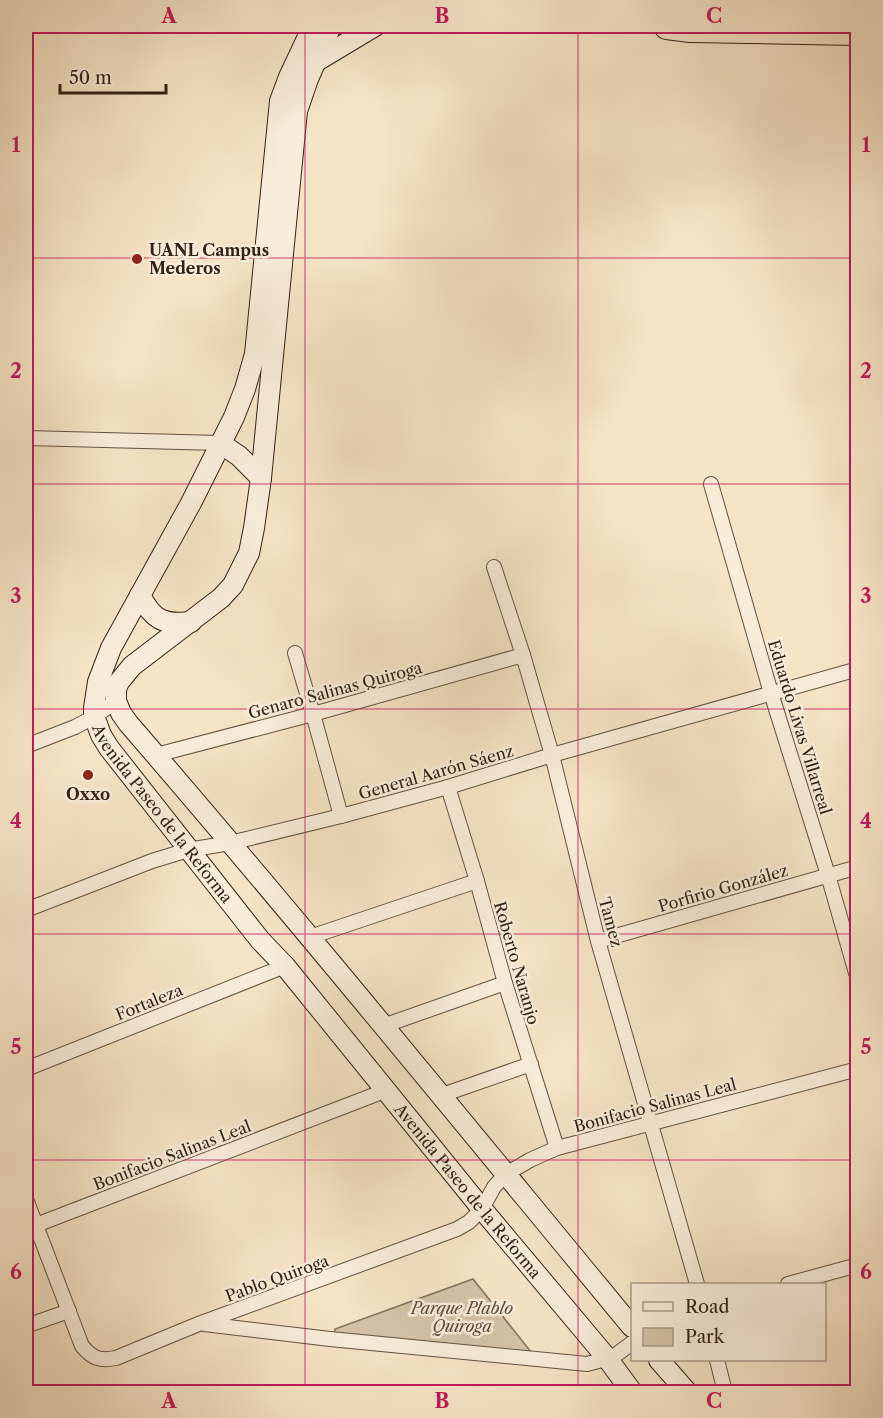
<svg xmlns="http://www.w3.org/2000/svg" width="883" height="1418" font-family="'Libre Caslon Text',serif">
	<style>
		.green { fill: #d5c3a8; stroke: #83725e; stroke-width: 1.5 }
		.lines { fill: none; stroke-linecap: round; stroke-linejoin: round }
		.street-casing { stroke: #625241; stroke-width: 16 }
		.secondary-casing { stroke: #312215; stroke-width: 22 }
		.highway-casing { stroke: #312215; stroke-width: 28 }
		.street { stroke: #f9edda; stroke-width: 14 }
		.secondary { stroke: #f9edda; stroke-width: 20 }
		.highway { stroke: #f6e4c6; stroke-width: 26 }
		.grid { fill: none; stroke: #c2185b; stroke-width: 1.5; stroke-opacity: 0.55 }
		.poi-dot { fill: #8f2418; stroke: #f9edda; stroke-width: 2 }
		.labels { text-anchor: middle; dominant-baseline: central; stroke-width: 5; stroke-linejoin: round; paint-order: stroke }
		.poi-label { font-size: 16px; font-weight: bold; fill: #312215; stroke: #f9edda; text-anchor: start }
		.street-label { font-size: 16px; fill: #312215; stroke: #f9edda }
		.park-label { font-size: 16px; font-style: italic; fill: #5a4a3a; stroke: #f9edda }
		.neatline { fill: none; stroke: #c2185b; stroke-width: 2 }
		.grid-label { font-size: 20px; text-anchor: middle; font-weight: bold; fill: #c2185b }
	</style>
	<rect width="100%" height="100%" fill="#f6e4c6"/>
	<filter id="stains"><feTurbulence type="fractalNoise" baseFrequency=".00333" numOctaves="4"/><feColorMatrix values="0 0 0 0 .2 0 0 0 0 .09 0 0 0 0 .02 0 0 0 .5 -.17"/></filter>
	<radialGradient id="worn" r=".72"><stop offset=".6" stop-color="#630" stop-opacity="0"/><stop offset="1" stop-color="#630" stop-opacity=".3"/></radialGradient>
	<path class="green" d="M 473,1279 L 535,1357 L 334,1336 L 335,1329 Z"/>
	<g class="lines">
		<defs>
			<g id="street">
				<path d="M 26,438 L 220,443"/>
				<path d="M 711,484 L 771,693 L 828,875 L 858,980"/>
				<path d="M 494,567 L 523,655 L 552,755 L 598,941 L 697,1284"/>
				<path d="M 295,653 L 313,714 L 341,816"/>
				<path d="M 26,746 L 75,727 L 94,717 L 116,701"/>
				<path d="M 156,755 L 313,714 L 523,655"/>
				<path d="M 448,787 L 477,881 L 505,983 L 557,1148"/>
				<path d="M 26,910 L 152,861 L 188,850 L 230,843 L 341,816 L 448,787 L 552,755 L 858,669"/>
				<path d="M 310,937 L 477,881"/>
				<path d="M 598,941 L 858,867"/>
				<path d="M 383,1026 L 505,983"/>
				<path d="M 26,1069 L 285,966"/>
				<path d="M 442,1095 L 531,1064"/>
				<path d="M 26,1199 L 82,1346 C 93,1359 100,1361 116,1358 L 201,1323 L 457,1229 L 469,1222 L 482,1209 L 494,1187 L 506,1174 L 530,1160 L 557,1148 L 858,1069"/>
				<path d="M 36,1225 L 387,1090"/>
				<path d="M 788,1284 L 858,1265"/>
				<path d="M 204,1324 L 330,1339 L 587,1364 L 613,1357 L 632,1343"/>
				<path d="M 26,1326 L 69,1311"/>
				<path d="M 717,1360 L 725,1392"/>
			</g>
			<g id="secondary">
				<path id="s1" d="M 313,26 L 289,77 L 280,101 L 255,354 L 245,389 L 234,417 L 191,503 L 111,648 L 98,682 L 94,708 L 94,717 L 97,724 L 101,735 L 109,748 L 260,940 L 285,966 L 482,1209 L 607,1358 L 632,1392"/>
				<path d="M 331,26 L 308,79 L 297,111 L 261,478 L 254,528 L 249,553 L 233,585 L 221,598 L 132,666 L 119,682 L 116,689 L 116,701 L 121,713 L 128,723 C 299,921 465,1125 632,1327"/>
				<path d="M 315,62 L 375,26"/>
				<path d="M 220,443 L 239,456 L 261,478"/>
				<path d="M 140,595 C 153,620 163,625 191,622"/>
				<path d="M 659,1360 L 687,1392"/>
			</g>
			<path id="highway" d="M 667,26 L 690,29 L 858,32"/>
		</defs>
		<use href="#street" class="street-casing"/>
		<use href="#secondary" class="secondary-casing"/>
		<use href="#highway" class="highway-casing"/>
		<use href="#street" class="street"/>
		<use href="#secondary" class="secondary"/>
		<use href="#highway" class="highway"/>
	</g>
	<path class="grid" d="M 305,26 L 305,1392M 578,26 L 578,1392M 26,258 L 858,258M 26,484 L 858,484M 26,709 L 858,709M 26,934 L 858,934M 26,1160 L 858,1160"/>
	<g class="poi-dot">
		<circle cx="137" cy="259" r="6"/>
		<circle cx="88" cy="775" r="6"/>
	</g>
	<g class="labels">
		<g class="poi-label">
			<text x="149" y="250">UANL Campus<tspan x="149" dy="18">Mederos</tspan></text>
			<text x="88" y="794" text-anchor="middle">Oxxo</text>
		</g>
		<g class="street-label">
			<text transform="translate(335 690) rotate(-15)">Genaro Salinas Quiroga</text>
			<text transform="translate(800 727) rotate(73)">Eduardo Livas Villarreal</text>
			<text transform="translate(436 772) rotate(-16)">General Aarón Sáenz</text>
			<text stroke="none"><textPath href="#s1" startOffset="855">Avenida Paseo de la Reforma</textPath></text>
			<text transform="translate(723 888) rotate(-16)">Porfirio González</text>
			<text transform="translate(611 922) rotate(75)">Tamez</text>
			<text transform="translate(517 963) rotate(74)">Roberto Naranjo</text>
			<text transform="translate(149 1002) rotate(-22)">Fortaleza</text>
			<text transform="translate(655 1105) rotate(-15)">Bonifacio Salinas Leal</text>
			<text transform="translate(172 1155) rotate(-21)">Bonifacio Salinas Leal</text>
			<text stroke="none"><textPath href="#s1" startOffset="1341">Avenida Paseo de la Reforma</textPath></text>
			<text transform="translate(277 1278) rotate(-20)">Pablo Quiroga</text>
		</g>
		<g class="park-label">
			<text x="462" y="1308">Parque Plablo<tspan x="462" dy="18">Quiroga</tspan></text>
		</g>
	</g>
	<rect width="883" height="1418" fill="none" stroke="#f6e4c6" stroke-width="66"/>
	<rect x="631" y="1283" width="195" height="78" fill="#f9edda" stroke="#a99c8b" stroke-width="1.5"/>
	<rect x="643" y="1302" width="30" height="9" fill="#f9edda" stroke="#a99c8b" stroke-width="1.5"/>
	<text x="685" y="1313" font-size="18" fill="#312215">Road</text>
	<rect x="643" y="1328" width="30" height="18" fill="#d5c3a8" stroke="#a99c8b" stroke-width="1.5"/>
	<text x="685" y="1343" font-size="18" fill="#312215">Park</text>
	<path d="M60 84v9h106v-9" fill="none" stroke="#312215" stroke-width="3"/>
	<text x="69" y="84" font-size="18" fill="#312215" stroke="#f9edda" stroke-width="4.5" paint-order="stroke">50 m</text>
	<rect x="33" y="33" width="817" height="1352" class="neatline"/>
	<g class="grid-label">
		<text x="169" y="23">A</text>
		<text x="442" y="23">B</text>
		<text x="714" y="23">C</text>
		<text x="16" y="152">1</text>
		<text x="866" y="152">1</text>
		<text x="16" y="378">2</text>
		<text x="866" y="378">2</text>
		<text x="16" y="603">3</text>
		<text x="866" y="603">3</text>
		<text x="16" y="828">4</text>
		<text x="866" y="828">4</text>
		<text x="16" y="1054">5</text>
		<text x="866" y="1054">5</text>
		<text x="16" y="1279">6</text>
		<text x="866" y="1279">6</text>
		<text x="169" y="1408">A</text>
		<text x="442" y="1408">B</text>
		<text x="714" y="1408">C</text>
	</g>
	<rect width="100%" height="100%" filter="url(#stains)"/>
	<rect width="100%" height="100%" fill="url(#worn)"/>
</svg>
